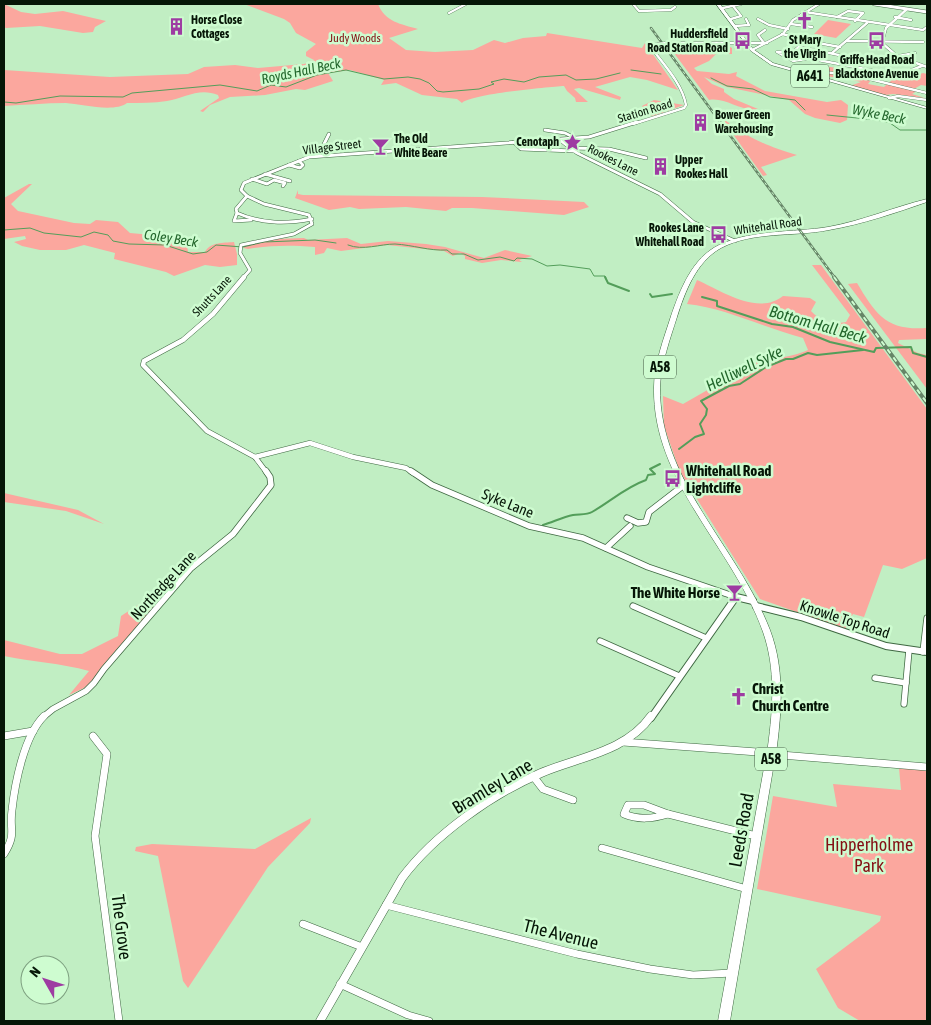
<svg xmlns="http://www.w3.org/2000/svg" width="931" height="1025" font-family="'Asap Condensed',sans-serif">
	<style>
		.green { fill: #fba79e }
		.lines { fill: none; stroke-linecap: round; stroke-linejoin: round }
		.stream-far1 { stroke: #539e5a; stroke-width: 1 }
		.stream { stroke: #539e5a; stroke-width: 2 }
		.minor-far4-casing { stroke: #3f6842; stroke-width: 3 }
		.minor-far3-casing { stroke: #3f6842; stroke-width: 4 }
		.minor-far2-casing { stroke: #3f6842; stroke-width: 5.5 }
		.minor-far1-casing { stroke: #3f6842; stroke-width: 7 }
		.minor-casing { stroke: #3f6842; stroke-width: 8 }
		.tertiary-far2-casing { stroke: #3f6842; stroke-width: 4 }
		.tertiary-far1-casing { stroke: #3f6842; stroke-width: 8 }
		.tertiary-casing { stroke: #3f6842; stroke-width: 9 }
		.primary-casing { stroke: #3f6842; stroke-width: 1 }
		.trunk-casing { stroke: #3f6842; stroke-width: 1 }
		.minor-far4 { stroke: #fff; stroke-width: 2.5 }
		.minor-far3 { stroke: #fff; stroke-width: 3 }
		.minor-far2 { stroke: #fff; stroke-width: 4.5 }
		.minor-far1 { stroke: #fff; stroke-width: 5.5 }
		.minor { stroke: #fff; stroke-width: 7 }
		.tertiary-far2 { stroke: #fff; stroke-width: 3 }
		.tertiary-far1 { stroke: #fff; stroke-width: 6 }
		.tertiary { stroke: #fff; stroke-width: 8 }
		.primary { fill: #fff; fill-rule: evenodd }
		.trunk { fill: #fff; fill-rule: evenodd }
		.rail-far1-casing { stroke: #668567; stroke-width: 2.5 }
		.rail-casing { stroke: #668567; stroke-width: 4 }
		.rail-far1 { stroke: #cefcd0; stroke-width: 1; stroke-dasharray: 3; stroke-linecap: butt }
		.rail { stroke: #cefcd0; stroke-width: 2; stroke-dasharray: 5; stroke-linecap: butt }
		.minor-bridge-casing { stroke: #3f6842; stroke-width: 3; stroke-linecap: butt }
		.minor-bridge { stroke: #fff; stroke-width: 2.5 }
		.labels { text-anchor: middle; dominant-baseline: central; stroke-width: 5; stroke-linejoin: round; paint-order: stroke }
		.far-poi-label { font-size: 12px; font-weight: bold; fill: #061607; stroke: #cefcd0; text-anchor: start }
		.far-park-label { font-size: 12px; fill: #840f14; stroke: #cefcd0 }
		.far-street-label { font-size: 12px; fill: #061607; stroke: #cefcd0 }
		.far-water-label { font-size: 14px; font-style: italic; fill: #23662c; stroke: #cefcd0 }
		.shield { fill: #cefcd0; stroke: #425b43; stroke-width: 1 }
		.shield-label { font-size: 14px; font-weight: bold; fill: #061607 }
		.poi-label { font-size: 15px; font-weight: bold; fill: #061607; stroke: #cefcd0; text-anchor: start }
		.street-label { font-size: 15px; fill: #061607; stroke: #cefcd0 }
		.water-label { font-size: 16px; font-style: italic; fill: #23662c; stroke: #cefcd0 }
		.near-street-label { font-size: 18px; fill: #061607; stroke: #cefcd0 }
		.near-park-label { font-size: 18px; fill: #840f14; stroke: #cefcd0 }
	</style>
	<rect width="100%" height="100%" fill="#c1eec3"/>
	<g class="green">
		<path d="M 4,4 L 21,12 L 35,14 L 63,11 L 106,21 L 95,27 L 93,32 L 83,33 L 40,26 L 6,28 L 4,27 Z"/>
		<path d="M 244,4 L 378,4 C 385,22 401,24 418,29 L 389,38 L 406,50 L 435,52 L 473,50 L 494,40 L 505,43 L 523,38 L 546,36 L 547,33 L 642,48 L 645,43 L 678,90 L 647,80 L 630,77 L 595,87 L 621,97 L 620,100 L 579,88 L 574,89 L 588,102 L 576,102 L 575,98 L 567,91 L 564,86 C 548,87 471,94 462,103 L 457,99 L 422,95 L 396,83 L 381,85 L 384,80 L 350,70 L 328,73 L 333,81 L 305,90 L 296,89 L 265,95 L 230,97 L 210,105 L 203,112 L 200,111 L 219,98 L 218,95 C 199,87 185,98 167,101 C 154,103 140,103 127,103 C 114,113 81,104 66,103 C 45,103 24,105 4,106 L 4,70 L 110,77 L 188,74 L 204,67 L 235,65 L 258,68 L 304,64 L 314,60 L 306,56 L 306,52 L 316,44 L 296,33 L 290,23 L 284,19 Z"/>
		<path d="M 828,20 L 851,24 L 836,38 L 814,34 Z"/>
		<path d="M 668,45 L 726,45 L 732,48 L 732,54 L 716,54 L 709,61 L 694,68 L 697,71 L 729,74 L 737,72 L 736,76 L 765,91 L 827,102 L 841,100 L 848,105 L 847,120 L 840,123 L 815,118 L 805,114 L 789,100 L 727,87 L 704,77 L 712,84 L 724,89 L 724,92 L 734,99 L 758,109 C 740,112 726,97 709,100 Z"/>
		<path d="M 825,66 L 859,72 L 854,75 L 871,80 L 868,84 L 884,87 L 893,79 L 914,79 L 914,76 L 923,73 L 927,74 L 927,86 L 921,85 L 914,89 L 901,86 L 917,91 L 912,94 L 925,98 L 893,94 L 885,95 L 850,86 L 861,82 C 839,76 818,77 798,71 L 830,72 Z"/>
		<path d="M 654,100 L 684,105 L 653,116 L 647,114 L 642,106 Z"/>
		<path d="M 725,120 C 750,139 767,146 797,155 L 761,167 L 767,175 L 763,176 L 725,123 Z"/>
		<path d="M 29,184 L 32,184 L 11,204 L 18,211 L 74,223 L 90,224 L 96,220 L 118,222 L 130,233 L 186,238 L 188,252 L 205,252 C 210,242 223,243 234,242 L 237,254 L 237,265 L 220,267 L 205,265 L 174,276 L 166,272 L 114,259 L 115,253 L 84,245 L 66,250 L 40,250 L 22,246 L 14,242 L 26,239 L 25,236 L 4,239 L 4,198 Z"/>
		<path d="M 298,190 L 298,194 L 303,195 L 482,197 L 584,202 L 589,207 L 564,215 L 472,208 L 452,208 L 446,211 L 406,207 L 359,209 L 350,207 L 329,210 L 295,198 Z"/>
		<path d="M 304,238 L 308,240 L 347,238 L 361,244 L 388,241 L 426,244 L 445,247 L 484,258 L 505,250 L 532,256 L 519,260 L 522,262 L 501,260 L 482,263 L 465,259 L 465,256 L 460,253 L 453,256 L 444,251 L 387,245 L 341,251 L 327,248 L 324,253 L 315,255 L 315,247 C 290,245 274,245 248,249 L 244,248 L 243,245 L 276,239 Z"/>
		<path d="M 812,265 L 821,265 L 927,409 L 927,558 L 902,569 L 883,565 L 864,617 L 853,614 L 845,629 L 760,599 L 680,472 L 664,426 L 663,396 L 683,404 L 767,356 C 780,360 796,355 808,350 L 803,338 C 764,328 726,308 687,304 L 697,280 C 722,291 758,316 783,296 L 810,298 L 816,302 L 811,311 C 822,322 830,325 846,322 L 850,315 Z"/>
		<path d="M 857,283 C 876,315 887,331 927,328 L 927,339 L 899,340 L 898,343 L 918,353 L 927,355 L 927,389 L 848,284 Z"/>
		<path d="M 4,493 L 78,510 L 104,524 L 66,511 L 4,502 Z"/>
		<path d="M 172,583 L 94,680 L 84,688 L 69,695 L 89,671 C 61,663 32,662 4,656 L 4,640 L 60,654 L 82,654 L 118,636 L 121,616 Z"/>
		<path d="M 899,768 L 927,770 L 927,1021 L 860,1021 L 838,1008 L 816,969 L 880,921 L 881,916 L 757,889 L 773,796 L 837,807 L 833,784 L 901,790 Z"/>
		<path d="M 311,818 L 310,823 L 268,867 L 188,988 L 183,981 L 158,856 L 135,851 L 136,847 L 152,844 L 255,849 Z"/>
	</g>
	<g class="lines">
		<g class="stream-far1">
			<path d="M 631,70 L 661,74"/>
			<path d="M 711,78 L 727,86 L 753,89 L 770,97 L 795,100 L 805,110"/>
			<path d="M 4,102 L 16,103 L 60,96 L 123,97 L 132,93 L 220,85 L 257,91 L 271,85 L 286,87 L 317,75 L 346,70 L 384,79 L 408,77 L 420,79 L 429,83 L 437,91 L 443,92 L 479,89 L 494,84 L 491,82 L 504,79 L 524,82 L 539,77 L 566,75 L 576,80 L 596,79 L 620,73"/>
			<path d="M 827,115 L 877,120 L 890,123 L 900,130 L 927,130"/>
			<path d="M 4,230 L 30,228 L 44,233 L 81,237 L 94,232 L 108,235 L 113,241 L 129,244 L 165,245 L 193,254 L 207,252 L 216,245 L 243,247 L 264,242 L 315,240 L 336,243"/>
			<path d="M 348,245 C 363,251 380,244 395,244 C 413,245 429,251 447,250 L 452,254 L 464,254 L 478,260 L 500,257 L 514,261 L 517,258 L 532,259 L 547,266 L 560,265 L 590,269 L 594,276 L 605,276 L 606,278"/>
		</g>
		<g class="stream">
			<path d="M 605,277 L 608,283 L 629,291"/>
			<path d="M 650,294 L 652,297 L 672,294"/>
			<path d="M 702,297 L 717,301 L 717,306 L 772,324 L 793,327 L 830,342 L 874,352 L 876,348 L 911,347 L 913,353 L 927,357"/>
			<path d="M 679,449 L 695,437 L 704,434 L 700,424 L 706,415 L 707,409 L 701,401 L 729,386 L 740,384 L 766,367 L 786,359 L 793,359 L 808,353 L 817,355 L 863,350"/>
			<path d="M 543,525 C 553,522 563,517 573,515 C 579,514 587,515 592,512 C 611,501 626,487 646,480 L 648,475 L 655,474 L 650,469 L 660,464"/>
		</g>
		<defs>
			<g id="minor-far4">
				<path d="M 633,4 L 639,11 L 671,10 L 675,7"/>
				<path d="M 723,8 L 741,4"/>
				<path d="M 907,9 L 886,28 L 882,43 L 897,56 L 927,67"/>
				<path d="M 805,12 L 923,30 L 927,27"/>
				<path d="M 449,13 L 466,4"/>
				<path d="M 837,17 L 848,11 L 863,13 L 855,21"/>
				<path d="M 895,17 L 911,20"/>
				<path d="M 731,19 L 741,16 L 733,6"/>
				<path d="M 758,19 L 769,25 L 788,29"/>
				<path d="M 791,24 L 812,27"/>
				<path d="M 735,26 L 749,25 L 746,19"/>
				<path d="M 782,34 L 807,40 L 794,51 L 802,57 L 897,75"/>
				<path d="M 807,41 L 840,47"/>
				<path d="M 846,41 L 923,42"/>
				<path d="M 667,43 L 767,43"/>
				<path d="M 764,43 L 758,35 L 765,30"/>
				<path d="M 799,47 L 854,58 L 856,61 L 851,65"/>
				<path d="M 752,50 L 783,34 L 793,20 L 819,4"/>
				<path d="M 794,51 L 777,52 L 793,61 L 806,59"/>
				<path d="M 832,53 L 867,23"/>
				<path d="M 898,56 L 915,53"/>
				<path d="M 808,70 L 857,76 L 927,93"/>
				<path d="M 909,71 L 922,66"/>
				<path d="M 889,98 L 898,96 L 927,100"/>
				<path d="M 633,124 L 684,108 L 686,105 C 682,83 663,64 650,46 L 657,44"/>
			</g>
			<g id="minor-far3">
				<path d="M 545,130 L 565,133 L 575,138"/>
				<path d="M 560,140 L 577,153 L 660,194 L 693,222 L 735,241"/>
				<path d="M 514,142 L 521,149 L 574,151"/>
				<path d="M 572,148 L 609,149 L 646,158"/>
				<path d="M 324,155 L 322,148 L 329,134"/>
				<path d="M 289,165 L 300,168 L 303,165 L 299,161"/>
				<path d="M 265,174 L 290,181"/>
				<path d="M 252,179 L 267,184 L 274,180 L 285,183 L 283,186"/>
				<path d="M 247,196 L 236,209 L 237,213 C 262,224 286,224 312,219"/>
				<path d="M 237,213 L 234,221 L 251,220"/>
				<path d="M 243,278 L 250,270 L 240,253 L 241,245 L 294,234 L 312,224 L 309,215 L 264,204 L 247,196 L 241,190 L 244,183 L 309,157 L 589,137 L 637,122"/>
			</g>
			<g id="minor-far2">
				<path d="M 244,277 L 213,314 L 183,340 L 144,361 L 143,365 L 207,431 L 255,457 L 267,473"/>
				<path d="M 255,457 L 310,443 L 353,457 L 406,468 L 413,473"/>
			</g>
			<g id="minor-far1">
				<path d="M 411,471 L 432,485 L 529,526 L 583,538 L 648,567 L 736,597"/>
				<path d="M 627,518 L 638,523 L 646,522 L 649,512 L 684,485"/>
				<path d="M 606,548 L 630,526"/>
				<path d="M 633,606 L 706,638"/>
				<path d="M 600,641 L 679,676"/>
				<path d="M 923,652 L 927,618"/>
				<path d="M 875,678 L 906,683"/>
				<path d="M 904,704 L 909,650"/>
				<path d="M 42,718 L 53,709 L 86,691 L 94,683 L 104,669 L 191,568 L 233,534 L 271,485 L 270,477 L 266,471"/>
			</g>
			<g id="minor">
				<path d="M 4,736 L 33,731"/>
				<path d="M 93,736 L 107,754 L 95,836 L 119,1021"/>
				<path d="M 623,742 L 771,753"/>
				<path d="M 781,755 L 927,767"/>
				<path d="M 533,776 L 543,789 L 573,800"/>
				<path d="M 628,805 L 644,805 L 668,814 C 652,819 639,820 624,814 Z"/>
				<path d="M 668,814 L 756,836"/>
				<path d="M 602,848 L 747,889"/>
				<path d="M 4,854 C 17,833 9,831 12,810 C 15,783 24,736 44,716"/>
				<path d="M 386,905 L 577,954 L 650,969 L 693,975 L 732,973"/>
				<path d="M 303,924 L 362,947"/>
				<path d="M 340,984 L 408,1015 L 429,1021"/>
			</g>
			<path id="tertiary-far2" d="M 874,4 L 927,12"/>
			<g id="tertiary-far1">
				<path d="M 756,606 L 801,617 L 886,646 L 927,652"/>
				<path d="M 651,718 L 736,597 L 753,601"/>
			</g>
			<path id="tertiary" d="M 320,1021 L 402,878 C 434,835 492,794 541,773 C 578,757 626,752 651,716"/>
			<path id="primary" d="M 716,4 L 720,4 L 753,49 L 773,63 L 927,107 L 927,109 L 771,65 L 751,51 Z"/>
			<path id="trunk" d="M 927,199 L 927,202 C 895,213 863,224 829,230 C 794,237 753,231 721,248 C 696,262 685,292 677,317 C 670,339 661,364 660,387 C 659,481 738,547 770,630 C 784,667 782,707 777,746 L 730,1021 L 718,1021 L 768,746 C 773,708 776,669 763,632 C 733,547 652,482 654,387 C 654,364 664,338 671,316 C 680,290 692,258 719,245 C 753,229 792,233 828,227 C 862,221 894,207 927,199 Z"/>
		</defs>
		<use href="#minor-far4" class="minor-far4-casing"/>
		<use href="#minor-far3" class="minor-far3-casing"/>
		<use href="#minor-far2" class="minor-far2-casing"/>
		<use href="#minor-far1" class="minor-far1-casing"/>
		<use href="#minor" class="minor-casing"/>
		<use href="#tertiary-far2" class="tertiary-far2-casing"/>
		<use href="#tertiary-far1" class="tertiary-far1-casing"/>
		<use href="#tertiary" class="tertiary-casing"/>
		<use href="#primary" class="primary-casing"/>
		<use href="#trunk" class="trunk-casing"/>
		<use href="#minor-far4" class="minor-far4"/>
		<use href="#minor-far3" class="minor-far3"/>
		<use href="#minor-far2" class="minor-far2"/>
		<use href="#minor-far1" class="minor-far1"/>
		<use href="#minor" class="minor"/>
		<use href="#tertiary-far2" class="tertiary-far2"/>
		<use href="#tertiary-far1" class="tertiary-far1"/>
		<use href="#tertiary" class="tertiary"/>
		<use href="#primary" class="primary"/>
		<use href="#trunk" class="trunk"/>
		<defs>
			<path id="rail-far1" d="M 651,28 L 835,278"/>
			<path id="rail" d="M 834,277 L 927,403"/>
		</defs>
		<use href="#rail-far1" class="rail-far1-casing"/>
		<use href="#rail" class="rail-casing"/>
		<use href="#rail-far1" class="rail-far1"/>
		<use href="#rail" class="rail"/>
		<defs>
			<path id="minor-bridge" d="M 657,44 L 667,43"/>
		</defs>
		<use href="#minor-bridge" class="minor-bridge-casing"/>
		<use href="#minor-bridge" class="minor-bridge"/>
	</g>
	<defs>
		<symbol id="church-bare" viewBox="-9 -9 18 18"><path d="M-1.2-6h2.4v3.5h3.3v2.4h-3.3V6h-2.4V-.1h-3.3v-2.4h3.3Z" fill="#9e3ba2" stroke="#cefcd0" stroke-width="2.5" paint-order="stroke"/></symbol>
		<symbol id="building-bare" viewBox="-9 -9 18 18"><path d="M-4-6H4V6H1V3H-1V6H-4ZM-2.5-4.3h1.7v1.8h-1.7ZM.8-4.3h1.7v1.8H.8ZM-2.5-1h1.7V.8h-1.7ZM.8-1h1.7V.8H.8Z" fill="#9e3ba2" stroke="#cefcd0" stroke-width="2.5" paint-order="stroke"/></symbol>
		<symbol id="bus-bare" viewBox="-9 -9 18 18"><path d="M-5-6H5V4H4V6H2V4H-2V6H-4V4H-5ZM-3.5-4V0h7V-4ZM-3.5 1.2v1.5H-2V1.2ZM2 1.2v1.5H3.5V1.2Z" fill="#9e3ba2" stroke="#cefcd0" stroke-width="2.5" paint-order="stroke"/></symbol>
		<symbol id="sight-bare" viewBox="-9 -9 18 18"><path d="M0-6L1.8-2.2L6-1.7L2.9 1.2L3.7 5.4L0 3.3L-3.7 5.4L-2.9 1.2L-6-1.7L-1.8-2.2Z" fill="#9e3ba2" stroke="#cefcd0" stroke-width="2.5" paint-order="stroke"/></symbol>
		<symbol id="bar-bare" viewBox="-9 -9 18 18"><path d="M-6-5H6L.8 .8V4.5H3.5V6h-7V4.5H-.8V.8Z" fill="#9e3ba2" stroke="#cefcd0" stroke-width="2.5" paint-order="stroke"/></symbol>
	</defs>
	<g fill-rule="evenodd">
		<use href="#church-bare" x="792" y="8" width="25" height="25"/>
		<use href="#building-bare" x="164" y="14" width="25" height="25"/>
		<use href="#bus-bare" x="730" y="28" width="25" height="25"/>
		<use href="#bus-bare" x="864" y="28" width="25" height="25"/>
		<use href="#building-bare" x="688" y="110" width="25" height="25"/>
		<use href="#sight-bare" x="560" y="130" width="25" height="25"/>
		<use href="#bar-bare" x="368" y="134" width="25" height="25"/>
		<use href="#building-bare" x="648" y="154" width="25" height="25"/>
		<use href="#bus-bare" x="706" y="222" width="25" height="25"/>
		<use href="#bus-bare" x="660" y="466" width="25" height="25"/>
		<use href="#bar-bare" x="722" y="580" width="25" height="25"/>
		<use href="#church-bare" x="726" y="684" width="25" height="25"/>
	</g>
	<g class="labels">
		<g class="far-poi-label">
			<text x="191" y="20">Horse Close<tspan x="191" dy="14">Cottages</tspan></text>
			<text x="728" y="34" text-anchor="end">Huddersfield<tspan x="728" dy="14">Road Station Road</tspan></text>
			<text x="805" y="40" text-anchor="middle">St Mary<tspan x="805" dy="14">the Virgin</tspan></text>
			<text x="877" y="60" text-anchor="middle">Griffe Head Road<tspan x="877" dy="14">Blackstone Avenue</tspan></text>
			<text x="715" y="115">Bower Green<tspan x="715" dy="14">Warehousing</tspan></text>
			<text x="394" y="139">The Old<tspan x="394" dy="14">White Beare</tspan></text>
			<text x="559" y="142" text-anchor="end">Cenotaph</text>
			<text x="675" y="160">Upper<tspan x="675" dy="14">Rookes Hall</tspan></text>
			<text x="704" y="228" text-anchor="end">Rookes Lane<tspan x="704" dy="14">Whitehall Road</tspan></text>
		</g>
		<g class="far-park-label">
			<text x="355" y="38">Judy Woods</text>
		</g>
		<g class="far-street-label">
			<text transform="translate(645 111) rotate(-17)">Station Road</text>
			<text transform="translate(332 147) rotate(-7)">Village Street</text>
			<text transform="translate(613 160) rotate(27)">Rookes Lane</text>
			<text transform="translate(768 226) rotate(-8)">Whitehall Road</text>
			<text transform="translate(212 296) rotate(-47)">Shutts Lane</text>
		</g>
		<g class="far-water-label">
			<text transform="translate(301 71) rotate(-12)">Royds Hall Beck</text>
			<text transform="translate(879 114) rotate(11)">Wyke Beck</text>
			<text transform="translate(171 238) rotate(9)">Coley Beck</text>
		</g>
		<g class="shield">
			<rect x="791" y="64.5" width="38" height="23" rx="4"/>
			<rect x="644" y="355.5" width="32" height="23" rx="4"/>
			<rect x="755" y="747.5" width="32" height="23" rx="4"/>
		</g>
		<g class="shield-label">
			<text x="810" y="76">A641</text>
			<text x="660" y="367">A58</text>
			<text x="771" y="759">A58</text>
		</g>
		<g class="poi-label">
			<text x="686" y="470">Whitehall Road<tspan x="686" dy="17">Lightcliffe</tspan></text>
			<text x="720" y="592" text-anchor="end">The White Horse</text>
			<text x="752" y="688">Christ<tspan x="752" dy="17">Church Centre</tspan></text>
		</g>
		<g class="street-label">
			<text transform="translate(508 503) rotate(22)">Syke Lane</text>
			<text transform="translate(163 585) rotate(-47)">Northedge Lane</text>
			<text transform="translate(845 619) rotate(18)">Knowle Top Road</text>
		</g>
		<g class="water-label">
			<text transform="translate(818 324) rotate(16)">Bottom Hall Beck</text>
			<text transform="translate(744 368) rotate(-26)">Helliwell Syke</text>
		</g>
		<g class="near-street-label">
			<text transform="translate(492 786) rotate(-31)">Bramley Lane</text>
			<text transform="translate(741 830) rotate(-80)">Leeds Road</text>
			<text transform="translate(122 927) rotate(83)">The Grove</text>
			<text transform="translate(561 934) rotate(14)">The Avenue</text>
		</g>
		<g class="near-park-label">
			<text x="869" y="844">Hipperholme<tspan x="869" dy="21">Park</tspan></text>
		</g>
	</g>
	<rect width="931" height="1025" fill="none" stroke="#061607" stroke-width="10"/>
	<g transform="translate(45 980) rotate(309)"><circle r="24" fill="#cefcd0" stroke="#7ea080"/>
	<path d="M0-4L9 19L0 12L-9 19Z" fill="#9e3ba2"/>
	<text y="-8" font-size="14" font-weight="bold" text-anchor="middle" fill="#061607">N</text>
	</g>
</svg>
